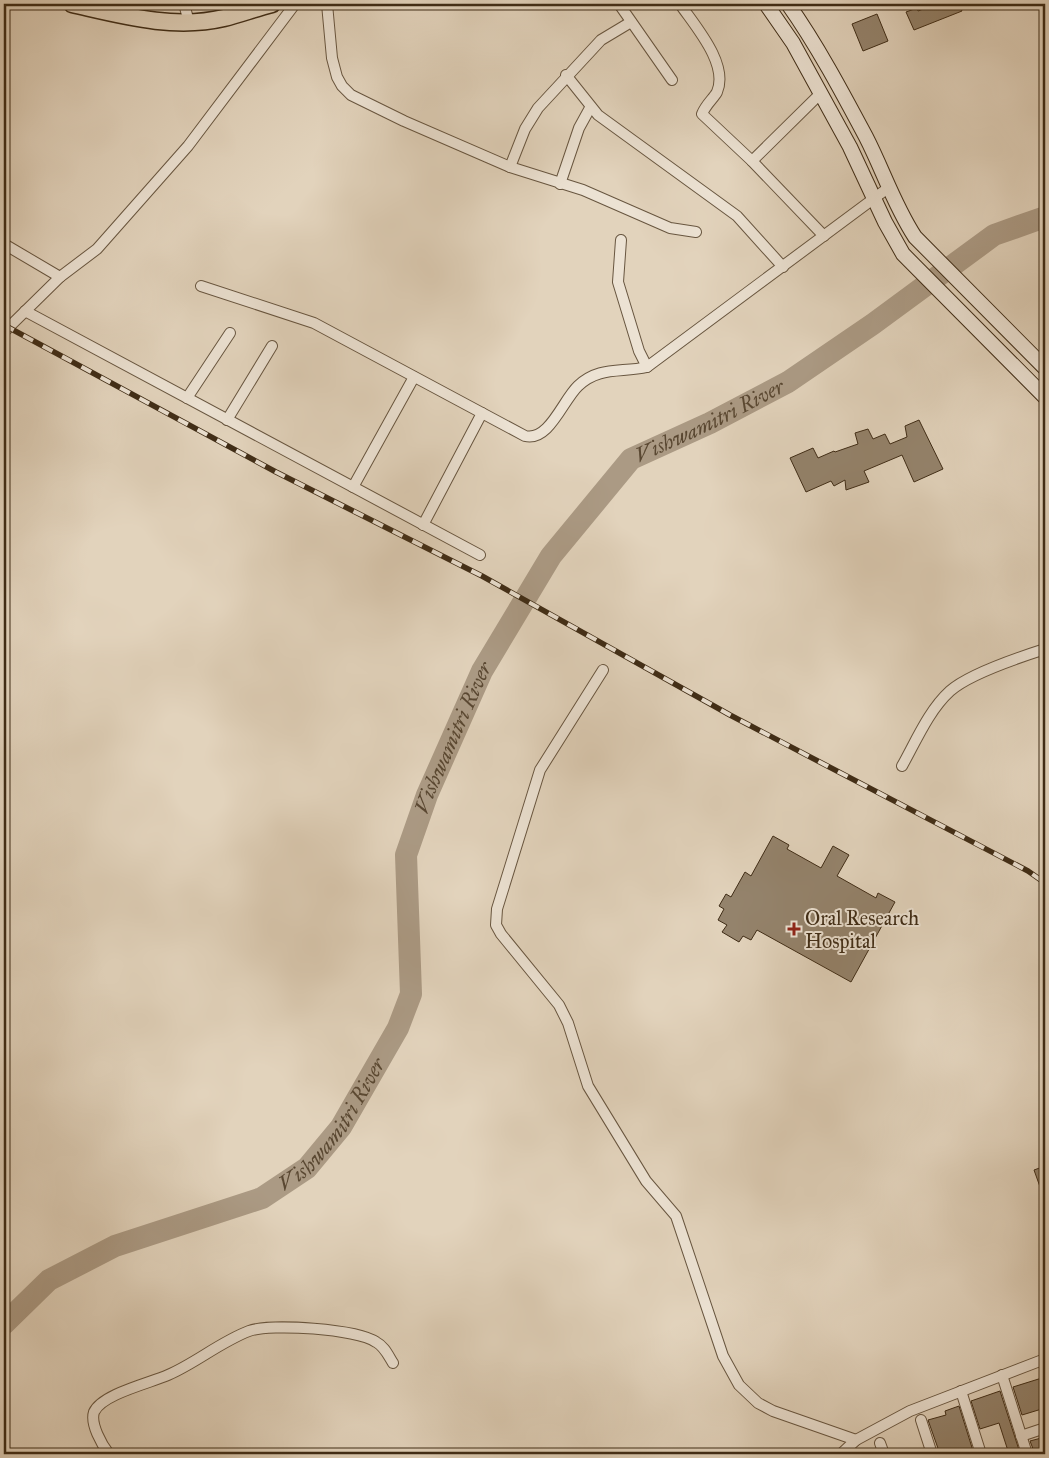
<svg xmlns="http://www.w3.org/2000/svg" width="1049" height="1458" font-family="'IM FELL Great Primer',serif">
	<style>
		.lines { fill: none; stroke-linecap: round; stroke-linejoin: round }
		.river { stroke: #ab9a84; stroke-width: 22 }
		.building { fill: #94836c; stroke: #3f2c16 }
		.minor-casing { stroke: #685640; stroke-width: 12 }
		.secondary-casing { stroke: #3f2c16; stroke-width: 16 }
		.primary-casing { stroke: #3f2c16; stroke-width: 19 }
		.minor { stroke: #ece2d3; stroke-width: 10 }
		.secondary { stroke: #ece2d3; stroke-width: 14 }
		.primary { stroke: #e2d3bc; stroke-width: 16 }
		.rail-casing { stroke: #3f2c16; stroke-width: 5.5 }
		.rail { stroke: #ece2d3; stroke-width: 4; stroke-dasharray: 11; stroke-linecap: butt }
		.poi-dot { fill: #8f2418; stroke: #ece2d3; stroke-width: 2 }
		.labels { text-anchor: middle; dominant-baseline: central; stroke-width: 4; stroke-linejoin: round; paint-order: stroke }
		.poi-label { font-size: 20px; fill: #3f2c16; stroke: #ece2d3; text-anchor: start }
		.water-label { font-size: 21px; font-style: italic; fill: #5a4832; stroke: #ece2d3 }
	</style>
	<rect width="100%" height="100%" fill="#e2d3bc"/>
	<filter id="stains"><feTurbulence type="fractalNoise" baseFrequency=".004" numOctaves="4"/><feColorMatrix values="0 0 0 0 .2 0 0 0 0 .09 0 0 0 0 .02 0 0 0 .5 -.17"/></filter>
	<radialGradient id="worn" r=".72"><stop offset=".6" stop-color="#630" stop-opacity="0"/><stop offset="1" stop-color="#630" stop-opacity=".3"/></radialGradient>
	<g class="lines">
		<path class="river" id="s1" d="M 4,1324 L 49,1280 L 115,1246 L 262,1198 L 307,1168 L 341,1127 L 398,1028 L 411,994 L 406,855 L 427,795 L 482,671 L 551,556 L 631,459 L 710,423 L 788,382 L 873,324 L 994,235 L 1045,217"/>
	</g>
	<g class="building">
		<path d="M 936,4 L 959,4 L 962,11 L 914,30 L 906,12 L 917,8 L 918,11 Z"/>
		<path d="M 877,14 L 888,41 L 863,51 L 852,24 Z"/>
		<path d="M 919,420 L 943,469 L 914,482 L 902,455 L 864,471 L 869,482 L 846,490 L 845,480 L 834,486 L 831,481 L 806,492 L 790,458 L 813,448 L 818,458 L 834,451 L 835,452 L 858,444 L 855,433 L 868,429 L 873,439 L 885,434 L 890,444 L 907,437 L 905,426 Z"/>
		<path d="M 773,836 L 789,845 L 787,849 L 821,868 L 833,846 L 849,855 L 837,876 L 876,898 L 878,893 L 895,902 L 851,982 L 757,930 L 751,940 L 743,936 L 739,942 L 722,932 L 727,925 L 718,920 L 724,909 L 719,906 L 726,894 L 731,897 L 745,872 L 751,876 Z"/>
		<path d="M 1045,1166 L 1045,1198 L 1044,1198 L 1034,1170 Z"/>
		<path d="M 1045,1377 L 1045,1408 L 1022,1415 L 1013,1387 Z"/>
		<path d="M 1000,1391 L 1020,1453 L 1016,1454 L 1009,1454 L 999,1423 L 980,1429 L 971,1401 Z"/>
		<path d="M 959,1406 L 974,1454 L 940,1454 L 928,1420 L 946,1415 L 945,1411 Z"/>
		<path d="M 1045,1437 L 1045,1454 L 1035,1454 L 1030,1441 Z"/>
	</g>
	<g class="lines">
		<defs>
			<g id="minor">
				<path d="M 184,4 L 189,22"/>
				<path d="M 327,4 L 332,58 L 337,77 L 342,86 L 351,95 L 404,121 L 510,167 L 583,190 L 670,228 L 696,232"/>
				<path d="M 555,4 L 557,4"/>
				<path d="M 619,4 L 672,80"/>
				<path d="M 680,4 C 695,26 729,64 717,92 C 714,98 706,104 702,114 L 752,161 L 824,236"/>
				<path d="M 566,75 L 598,115 L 737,216 L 783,267"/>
				<path d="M 752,161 L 821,93"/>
				<path d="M 510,167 L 525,129 L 538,108 L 601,40 L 631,22"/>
				<path d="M 560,184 L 579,128 L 590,108"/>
				<path d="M 621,240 L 618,282 L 639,351 L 647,367"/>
				<path d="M 4,244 L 60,277 L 97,249 L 188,146 L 295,4"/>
				<path d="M 201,286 L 314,323 L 525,436 C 549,442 563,400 578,386 C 599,366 621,373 647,367 L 888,188"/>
				<path d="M 25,311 L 480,555"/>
				<path d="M 4,332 L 60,277"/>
				<path d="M 187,398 L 230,333"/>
				<path d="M 227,420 L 272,346"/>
				<path d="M 353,487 L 414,377"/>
				<path d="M 423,525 L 482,413"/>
				<path d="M 603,670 L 540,770 L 497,909 L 496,925 L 501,934 L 559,1005 L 568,1023 L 588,1086 L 646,1181 L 676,1216 L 723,1356 L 739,1385 L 758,1403 L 773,1411 L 856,1440"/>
				<path d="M 902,766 C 916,741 929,710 950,691 C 969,674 1020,657 1045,649"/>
				<path d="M 1002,1375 L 1027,1454"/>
				<path d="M 961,1391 L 981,1454"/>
				<path d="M 921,1420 L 932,1454"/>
				<path d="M 1021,1436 L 1045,1428"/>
				<path d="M 880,1443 L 884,1454"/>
				<path d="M 109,1454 C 102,1445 90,1424 94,1412 C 102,1394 150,1383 168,1375 C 196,1363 220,1342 249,1331 C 271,1323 357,1329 376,1342 C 384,1346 388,1355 393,1363"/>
				<path d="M 841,1454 L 856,1440 L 910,1411 L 1045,1359"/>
			</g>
			<g id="secondary">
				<path d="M 766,4 L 793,43 L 850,147 L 885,222 L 903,254 L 1045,397"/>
				<path d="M 788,4 C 817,45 842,92 866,137 C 883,170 894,205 915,237 L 1045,368"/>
			</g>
			<path id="primary" d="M 72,4 C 121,15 173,30 224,18 C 240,14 256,8 272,4"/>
		</defs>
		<use href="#minor" class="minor-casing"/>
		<use href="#secondary" class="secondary-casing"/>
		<use href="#primary" class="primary-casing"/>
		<use href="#minor" class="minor"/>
		<use href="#secondary" class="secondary"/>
		<use href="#primary" class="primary"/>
		<defs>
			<path id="rail" d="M 4,325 L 276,472 L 482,576 L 730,715 L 1028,871 L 1045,883"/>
		</defs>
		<use href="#rail" class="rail-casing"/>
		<use href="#rail" class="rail"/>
	</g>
	<path class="poi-dot" d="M791.5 921.5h5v5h5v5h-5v5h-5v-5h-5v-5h5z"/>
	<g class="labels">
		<g class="poi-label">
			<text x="805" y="918">Oral Research<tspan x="805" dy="23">Hospital</tspan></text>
		</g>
		<g class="water-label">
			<text stroke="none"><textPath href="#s1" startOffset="1235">Vishwamitri River</textPath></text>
			<text stroke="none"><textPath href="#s1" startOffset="815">Vishwamitri River</textPath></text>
			<text stroke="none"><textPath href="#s1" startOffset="395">Vishwamitri River</textPath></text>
		</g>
	</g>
	<rect width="1049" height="1458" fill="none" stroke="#e2d3bc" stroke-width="20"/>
	<rect x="5" y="5" width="1039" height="1448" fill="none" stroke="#3f2c16" stroke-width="2.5"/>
	<rect x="10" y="10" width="1029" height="1438" fill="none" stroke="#3f2c16"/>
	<rect width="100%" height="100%" filter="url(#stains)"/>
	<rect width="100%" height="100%" fill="url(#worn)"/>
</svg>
